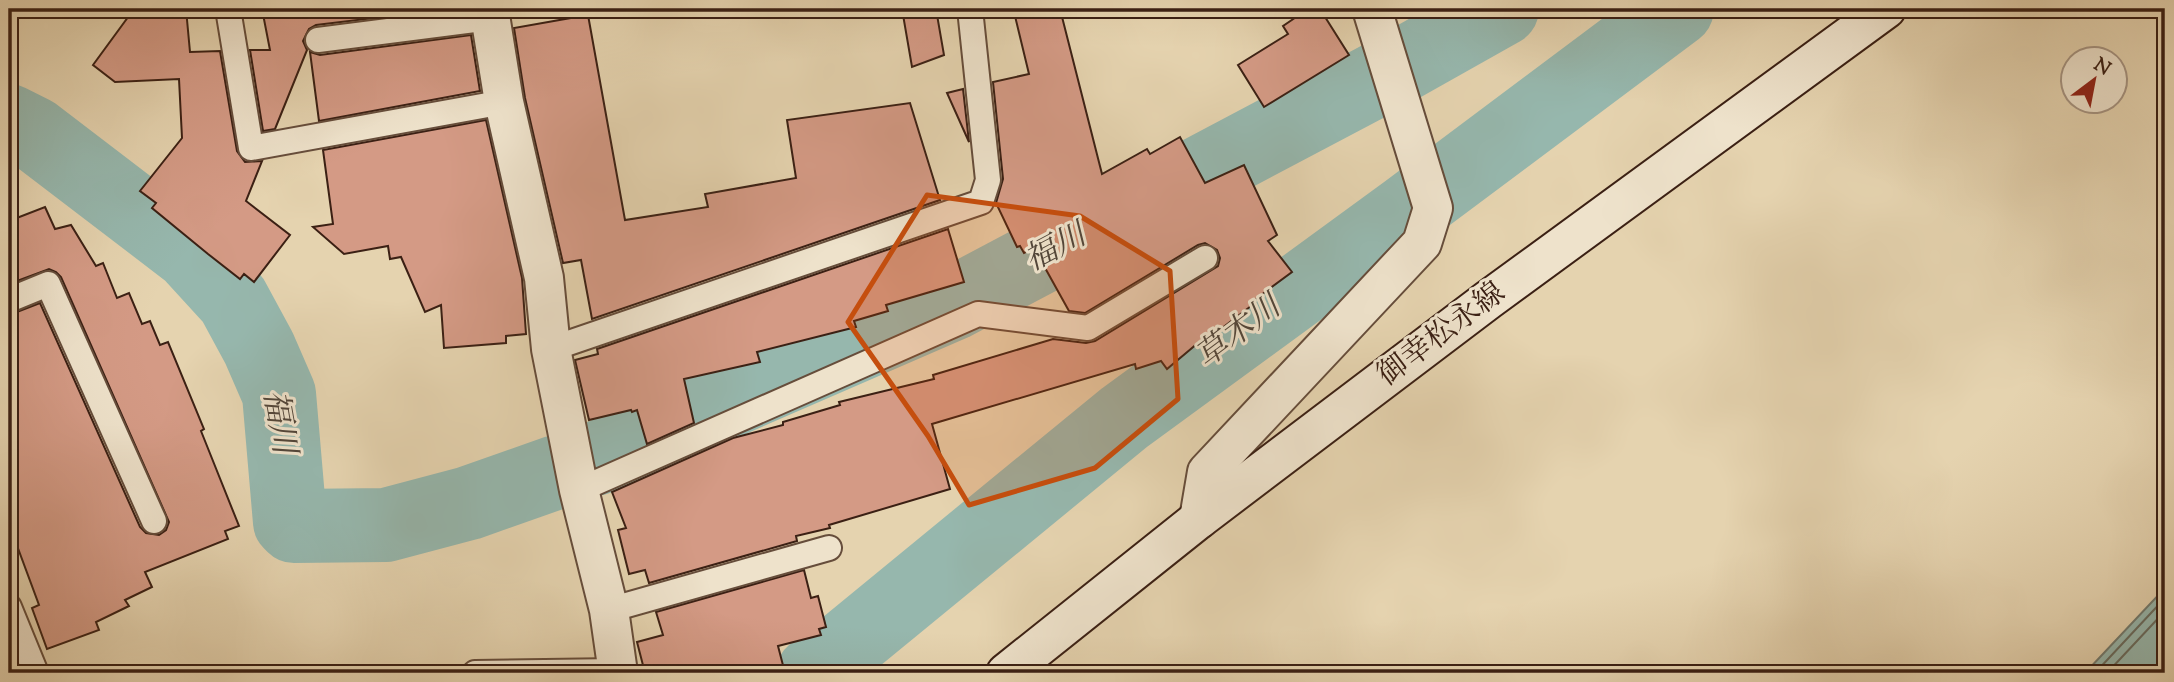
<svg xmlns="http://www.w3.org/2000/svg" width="2174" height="682" font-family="'Sorts Mill Goudy','Noto Serif JP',serif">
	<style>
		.water { fill: #96b7ad; stroke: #727b70; stroke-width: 2 }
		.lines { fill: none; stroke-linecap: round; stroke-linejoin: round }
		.shore { stroke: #686c60; stroke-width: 2 }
		.river { stroke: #96b7ad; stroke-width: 74 }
		.building { fill: #d49a85; stroke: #3b2014; stroke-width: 2 }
		.lane-casing { stroke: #664d3b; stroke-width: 28 }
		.street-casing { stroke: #664d3b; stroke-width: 42 }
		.secondary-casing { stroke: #3b2014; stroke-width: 42 }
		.lane { stroke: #eee2cb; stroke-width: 24 }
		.street { stroke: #eee2cb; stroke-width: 38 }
		.secondary { stroke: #eee2cb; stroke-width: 38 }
		.marked { fill: #c54e0e; fill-opacity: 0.2; stroke: #c54e0e; stroke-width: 5; stroke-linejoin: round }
		.labels { text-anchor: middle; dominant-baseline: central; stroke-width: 6; stroke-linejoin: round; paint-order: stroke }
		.street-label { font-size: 30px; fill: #3b2014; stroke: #eee2cb }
		.water-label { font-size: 32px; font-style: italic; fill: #52463a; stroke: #eee2cb }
	</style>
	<rect width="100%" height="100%" fill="#e5d3af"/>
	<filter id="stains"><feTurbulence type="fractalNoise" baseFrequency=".00286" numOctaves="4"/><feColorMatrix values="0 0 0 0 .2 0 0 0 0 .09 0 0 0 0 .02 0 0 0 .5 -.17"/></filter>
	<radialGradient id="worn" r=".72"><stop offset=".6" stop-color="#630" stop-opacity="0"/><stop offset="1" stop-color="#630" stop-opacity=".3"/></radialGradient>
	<path class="water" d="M 2165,588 L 2165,673 L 2085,673 Z"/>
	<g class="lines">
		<g class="shore">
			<path d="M 2095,673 L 2165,598"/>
			<path d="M 2107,673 L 2165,611"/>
		</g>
		<g class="river">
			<path d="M 9,121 L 33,133 L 190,253 L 233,300 L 259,348 L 279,394 L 290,522 L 294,526 L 386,525 L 469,503 L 557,472"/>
			<path d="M 595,459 L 954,303 L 1374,81 L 1502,9"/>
			<path d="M 813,673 L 1124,418 L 1407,211 L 1677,9"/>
		</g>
	</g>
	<g class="building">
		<path d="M 134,9 L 186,9 L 190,52 L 220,51 L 237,151 L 245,162 L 262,161 L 246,201 L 290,235 L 254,282 L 244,274 L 240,279 L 208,254 L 152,208 L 156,203 L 140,191 L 182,138 L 179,79 L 115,82 L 93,65 Z"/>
		<path d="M 262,9 L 407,9 L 408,14 L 316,25 L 309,29 L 303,41 L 307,50 L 275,129 L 263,131 L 250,50 L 270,50 Z"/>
		<path d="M 902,9 L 936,9 L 944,55 L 912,67 Z"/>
		<path d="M 1044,9 L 1060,9 L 1102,174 L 1147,149 L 1150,154 L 1180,137 L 1205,183 L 1244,165 L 1277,235 L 1268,241 L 1292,272 L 1253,301 L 1255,303 L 1213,335 L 1211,332 L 1167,369 L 1161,361 L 1136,369 L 1135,364 L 932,424 L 950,489 L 829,525 L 830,528 L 796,536 L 797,541 L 649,583 L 645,570 L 629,574 L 618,530 L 626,528 L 612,492 L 733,438 L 783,425 L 783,422 L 840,405 L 839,402 L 934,379 L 933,375 L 1053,339 L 1086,343 L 1095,341 L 1218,266 L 1220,258 L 1217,250 L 1205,243 L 1198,245 L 1085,313 L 1069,311 L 1034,248 L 1024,253 L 1020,246 L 1017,247 L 996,203 L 1003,179 L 993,82 L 1029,74 L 1015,16 Z"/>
		<path d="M 1308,9 L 1320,9 L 1349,55 L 1264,107 L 1238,65 L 1288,34 L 1283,26 Z"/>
		<path d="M 588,15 L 625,220 L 708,207 L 705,194 L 796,178 L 787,120 L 910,103 L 940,200 L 592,319 L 581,260 L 563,263 L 525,98 L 514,28 Z"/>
		<path d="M 471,35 L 480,91 L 319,121 L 310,52 L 320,55 Z"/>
		<path d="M 963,89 L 969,142 L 947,93 Z"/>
		<path d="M 486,120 L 522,278 L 526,334 L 506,336 L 506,343 L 444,348 L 441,305 L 425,312 L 401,257 L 390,259 L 388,246 L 344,254 L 313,227 L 333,224 L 323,150 Z"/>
		<path d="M 45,207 L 55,229 L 71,225 L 96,266 L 103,263 L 117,298 L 129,293 L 142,324 L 150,321 L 160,345 L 168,342 L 204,429 L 201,431 L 239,526 L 225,531 L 228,539 L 145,572 L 152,587 L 125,600 L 129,606 L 96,622 L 99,630 L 47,649 L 32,608 L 39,605 L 9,524 L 9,315 L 40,303 L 140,527 L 146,533 L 159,535 L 166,530 L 169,522 L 61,277 L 56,272 L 49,269 L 9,284 L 9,221 Z"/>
		<path d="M 948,229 L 964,282 L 886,305 L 888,311 L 854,321 L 856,327 L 757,352 L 760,362 L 684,379 L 694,423 L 647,444 L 637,410 L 632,412 L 631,410 L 589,420 L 575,360 L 598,354 L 597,349 Z"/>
		<path d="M 804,570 L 811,598 L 818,596 L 826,627 L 819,629 L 821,635 L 778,646 L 785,673 L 645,673 L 637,642 L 663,635 L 656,612 Z"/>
	</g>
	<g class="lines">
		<defs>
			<g id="lane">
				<path d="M 228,9 L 251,148 L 504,102"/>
				<path d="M 318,40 L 490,18"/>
				<path d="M 9,300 L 48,284 L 154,521"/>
				<path d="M 551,349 L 981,202 L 988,180 L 970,9"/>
				<path d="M 579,490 L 978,314 L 1088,328 L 1205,258"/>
				<path d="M 9,607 L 36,673"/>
				<path d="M 609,610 L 829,548"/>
				<path d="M 475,673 L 618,671"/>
			</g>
			<g id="street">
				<path d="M 489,9 L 504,102 L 544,278 L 551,349 L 579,490 L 609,610 L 618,673"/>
				<path d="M 1199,519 L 1207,472 L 1422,243 L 1433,208 L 1372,9"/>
			</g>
			<path id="secondary" d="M 1006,673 L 1199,519 L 1488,300 L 1886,9"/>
		</defs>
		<use href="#lane" class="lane-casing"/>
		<use href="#street" class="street-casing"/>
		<use href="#secondary" class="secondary-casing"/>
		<use href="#lane" class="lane"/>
		<use href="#street" class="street"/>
		<use href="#secondary" class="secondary"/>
	</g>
	<path class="marked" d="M 927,195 L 1080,216 L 1170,271 L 1178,399 L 1095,468 L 969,505 L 928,436 L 848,322 Z"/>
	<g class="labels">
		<g class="street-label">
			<text transform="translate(1442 335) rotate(-37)">御幸松永線</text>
		</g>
		<g class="water-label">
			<text transform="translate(1056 249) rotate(-28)">福川</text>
			<text transform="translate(1239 333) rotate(-37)">草木川</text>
			<text transform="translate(278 422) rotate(80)">福川</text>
		</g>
	</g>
	<rect width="2174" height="682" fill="none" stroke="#e5d3af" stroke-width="35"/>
	<rect x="10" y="10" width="2153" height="661" fill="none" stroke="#3b2014" stroke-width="3.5"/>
	<rect x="18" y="18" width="2139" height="647" fill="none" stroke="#3b2014" stroke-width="2"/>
	<g transform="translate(2094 80) rotate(32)"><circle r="33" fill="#eee2cb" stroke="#a69482" stroke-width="2"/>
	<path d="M0-5L12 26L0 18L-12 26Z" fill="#8f2418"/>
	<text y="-10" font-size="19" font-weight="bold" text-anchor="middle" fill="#3b2014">N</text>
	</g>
	<rect width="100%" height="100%" filter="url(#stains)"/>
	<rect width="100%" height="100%" fill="url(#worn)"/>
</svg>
